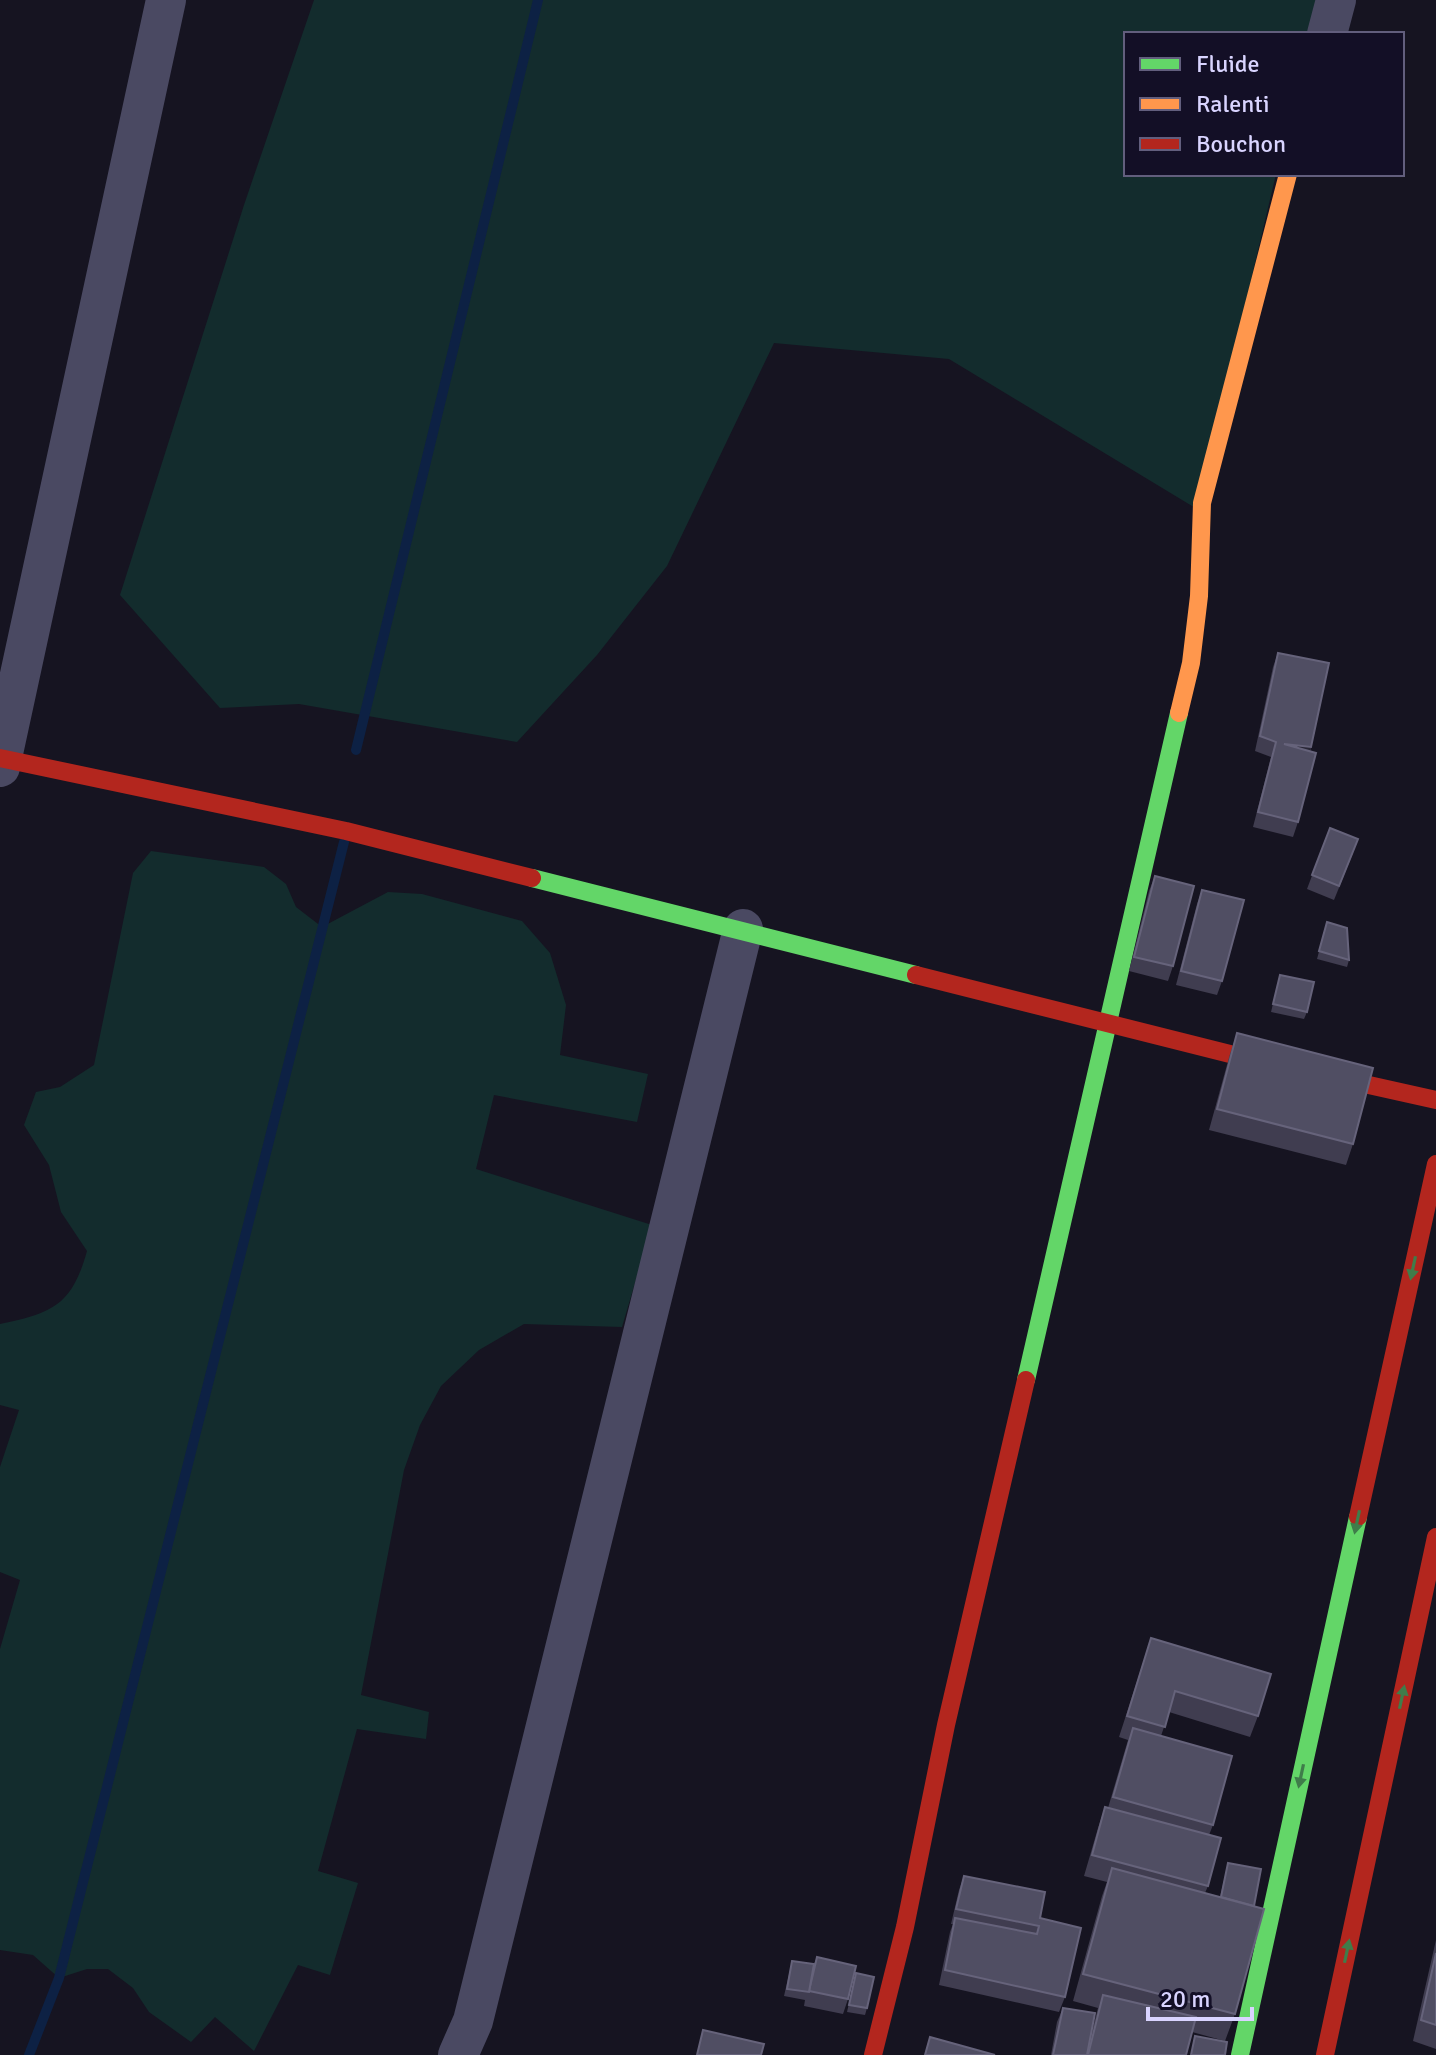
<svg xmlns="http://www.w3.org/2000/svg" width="1436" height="2055" font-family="Signika,sans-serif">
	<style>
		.green { fill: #132c2d }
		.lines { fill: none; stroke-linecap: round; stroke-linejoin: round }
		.stream { stroke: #0d2144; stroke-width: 10 }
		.street { stroke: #4a4962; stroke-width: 40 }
		.fast { stroke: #63d668; stroke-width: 18 }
		.slow { stroke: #ff974d; stroke-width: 18 }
		.jam { stroke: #b3261e; stroke-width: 18 }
		.wall { fill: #403d50 }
		.shaded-wall { fill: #282635 }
		.building { fill: #504e63; stroke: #66637b; stroke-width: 2 }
		.oneway { fill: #3f7c4a }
	</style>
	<rect width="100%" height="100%" fill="#161421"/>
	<g class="green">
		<path d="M 314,0 L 1344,0 L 1309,34 L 1126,34 L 1126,174 L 1276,174 L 1197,509 L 949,359 L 774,343 L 667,566 L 597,655 L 517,742 L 299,704 L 220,708 L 120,595 L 244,205 Z"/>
		<path d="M 151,851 L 264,867 L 286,884 L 296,907 L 322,927 L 388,892 L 422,894 L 522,921 L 550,953 L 566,1005 L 560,1055 L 648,1074 L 637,1122 L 494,1095 L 476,1169 L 652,1225 L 622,1327 L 524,1324 L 479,1350 L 441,1386 L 420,1425 L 404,1470 L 361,1695 L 429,1712 L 426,1739 L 357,1729 L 318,1871 L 358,1883 L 330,1975 L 298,1965 L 254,2051 L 215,2017 L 191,2042 L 149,2012 L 133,1988 L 108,1969 L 87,1969 L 59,1978 L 33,1955 L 0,1950 L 0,1649 L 20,1580 L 0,1572 L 0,1467 L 19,1410 L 0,1405 L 0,1324 C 53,1313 72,1305 87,1251 L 61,1212 L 49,1165 L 24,1125 L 36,1092 L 60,1087 L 94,1065 L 133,873 Z"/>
	</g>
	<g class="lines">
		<g class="stream">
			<path d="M 356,750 L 538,0"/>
			<path d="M 29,2055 L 59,1978 L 344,842"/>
		</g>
		<g class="street">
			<path d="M 1327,34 L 1336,0"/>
			<path d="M 0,767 L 166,0"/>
			<path d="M 458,2055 L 473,2021 L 743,929"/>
		</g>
		<g class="fast">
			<path d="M 532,878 L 916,975"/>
			<path d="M 1026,1380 L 1179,713"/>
			<path d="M 1240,2055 L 1358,1517"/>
		</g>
		<path class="slow" d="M 1179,713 L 1191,663 L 1199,596 L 1202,503 L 1288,174"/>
		<g class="jam">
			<path d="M 0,758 L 346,831 L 532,878"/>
			<path d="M 916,975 L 1230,1054 L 1436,1100"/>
			<path d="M 1358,1517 L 1436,1164"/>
			<path d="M 873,2055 L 905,1927 L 946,1725 L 1026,1380"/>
			<path d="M 1325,2055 L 1436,1537"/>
		</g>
	</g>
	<g class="wall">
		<path d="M 1278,653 L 1311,747 L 1298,822 L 1293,837 L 1253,827 L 1271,757 L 1255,751 L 1273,667 Z"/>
		<path d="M 1330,828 L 1353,853 L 1334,900 L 1307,889 Z"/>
		<path d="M 1155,876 L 1173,966 L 1168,981 L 1129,971 L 1149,891 Z"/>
		<path d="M 1202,890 L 1222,981 L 1217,995 L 1176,985 L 1197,904 Z"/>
		<path d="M 1327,922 L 1349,960 L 1347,967 L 1317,959 Z"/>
		<path d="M 1280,975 L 1307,1012 L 1304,1019 L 1271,1012 Z"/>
		<path d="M 1237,1033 L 1353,1144 L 1346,1165 L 1209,1130 L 1230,1054 Z"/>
		<path d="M 1151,1638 L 1258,1716 L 1250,1737 L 1169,1712 L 1161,1736 L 1213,1825 L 1209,1835 L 1208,1886 L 1205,1893 L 1220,1897 L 1228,1863 L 1235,2014 L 1225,2041 L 1192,2032 L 1186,2055 L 1051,2055 L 1057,2022 L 1063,2008 L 1092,2031 L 1098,2008 L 1073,2001 L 1102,1896 L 1107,1882 L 1084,1876 L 1098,1828 L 1105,1807 L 1108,1808 L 1128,1740 L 1119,1737 Z"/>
		<path d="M 964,1876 L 1040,1918 L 1065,1997 L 1059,2012 L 939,1985 L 950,1932 L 953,1924 L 951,1924 L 959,1890 Z"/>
		<path d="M 1436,1940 L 1436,2049 L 1413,2041 Z"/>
		<path d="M 817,1957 L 848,1999 L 843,2014 L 804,2006 L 805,2000 L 784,1996 L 792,1961 L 814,1964 Z"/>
		<path d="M 856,1973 L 867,2008 L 865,2015 L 847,2012 Z"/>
	</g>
	<path class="shaded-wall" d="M 1284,744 L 1311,747 L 1306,761 Z"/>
	<g class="building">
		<path d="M 1278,653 L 1329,663 L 1311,747 L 1284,744 L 1316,753 L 1298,822 L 1258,812 L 1276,742 L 1260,736 Z"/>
		<path d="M 1330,828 L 1358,839 L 1339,886 L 1312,875 Z"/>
		<path d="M 1155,876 L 1194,886 L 1173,966 L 1134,957 Z"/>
		<path d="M 1202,890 L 1244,900 L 1222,981 L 1181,971 Z"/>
		<path d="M 1327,922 L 1347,928 L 1349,960 L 1319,951 Z"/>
		<path d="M 1280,975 L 1314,982 L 1307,1012 L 1273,1004 Z"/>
		<path d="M 1237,1033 L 1373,1068 L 1353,1144 L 1217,1109 Z"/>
		<path d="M 1151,1638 L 1271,1674 L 1258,1716 L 1175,1691 L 1165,1727 L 1127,1716 Z"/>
		<path d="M 1133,1728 L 1232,1756 L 1213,1825 L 1113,1797 Z"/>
		<path d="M 1105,1807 L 1221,1838 L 1208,1886 L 1092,1855 Z"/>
		<path d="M 1228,1863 L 1261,1869 L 1254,1906 L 1221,1897 Z"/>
		<path d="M 1112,1868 L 1264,1909 L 1235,2014 L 1083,1974 Z"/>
		<path d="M 964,1876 L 1045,1892 L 1040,1918 L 1081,1928 L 1065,1997 L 945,1970 L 955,1918 L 1037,1934 L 1039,1926 L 956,1909 Z"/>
		<path d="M 1436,1953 L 1436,2025 L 1421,2020 Z"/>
		<path d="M 817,1957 L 856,1966 L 848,1999 L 809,1991 Z"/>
		<path d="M 792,1961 L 814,1964 L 809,1992 L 787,1989 Z"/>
		<path d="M 856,1973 L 874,1977 L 867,2008 L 849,2005 Z"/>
		<path d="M 1103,1995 L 1196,2017 L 1186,2055 L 1088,2055 Z"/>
		<path d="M 1063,2008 L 1095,2013 L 1087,2055 L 1053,2055 Z"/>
		<path d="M 703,2030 L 764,2044 L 761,2055 L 697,2055 Z"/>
		<path d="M 1195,2036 L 1227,2042 L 1225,2055 L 1191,2055 Z"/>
		<path d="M 930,2037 L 995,2055 L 925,2055 Z"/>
	</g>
	<defs><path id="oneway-solid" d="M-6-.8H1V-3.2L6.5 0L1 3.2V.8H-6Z" transform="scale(2)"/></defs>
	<g class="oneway">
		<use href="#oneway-solid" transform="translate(1413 1268) rotate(102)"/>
		<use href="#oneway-solid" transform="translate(1357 1522) rotate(102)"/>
		<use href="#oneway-solid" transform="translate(1402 1697) rotate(-78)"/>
		<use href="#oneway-solid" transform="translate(1301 1776) rotate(102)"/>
		<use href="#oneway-solid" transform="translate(1347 1951) rotate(-78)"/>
	</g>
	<rect x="1124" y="32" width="280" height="144" fill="#130f26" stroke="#625e7d" stroke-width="2"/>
	<rect x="1140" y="58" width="40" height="12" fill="#63d668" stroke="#625e7d" stroke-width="2"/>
	<text x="1196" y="72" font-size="24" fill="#d9d4ff">Fluide</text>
	<rect x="1140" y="98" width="40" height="12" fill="#ff974d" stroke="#625e7d" stroke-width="2"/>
	<text x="1196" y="112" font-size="24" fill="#d9d4ff">Ralenti</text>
	<rect x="1140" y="138" width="40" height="12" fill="#b3261e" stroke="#625e7d" stroke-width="2"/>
	<text x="1196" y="152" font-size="24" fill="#d9d4ff">Bouchon</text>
	<path d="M1148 2007v12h104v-12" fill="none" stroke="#d9d4ff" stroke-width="4"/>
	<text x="1160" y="2007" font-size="24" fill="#d9d4ff" stroke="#130f26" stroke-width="6" paint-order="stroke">20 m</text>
</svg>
